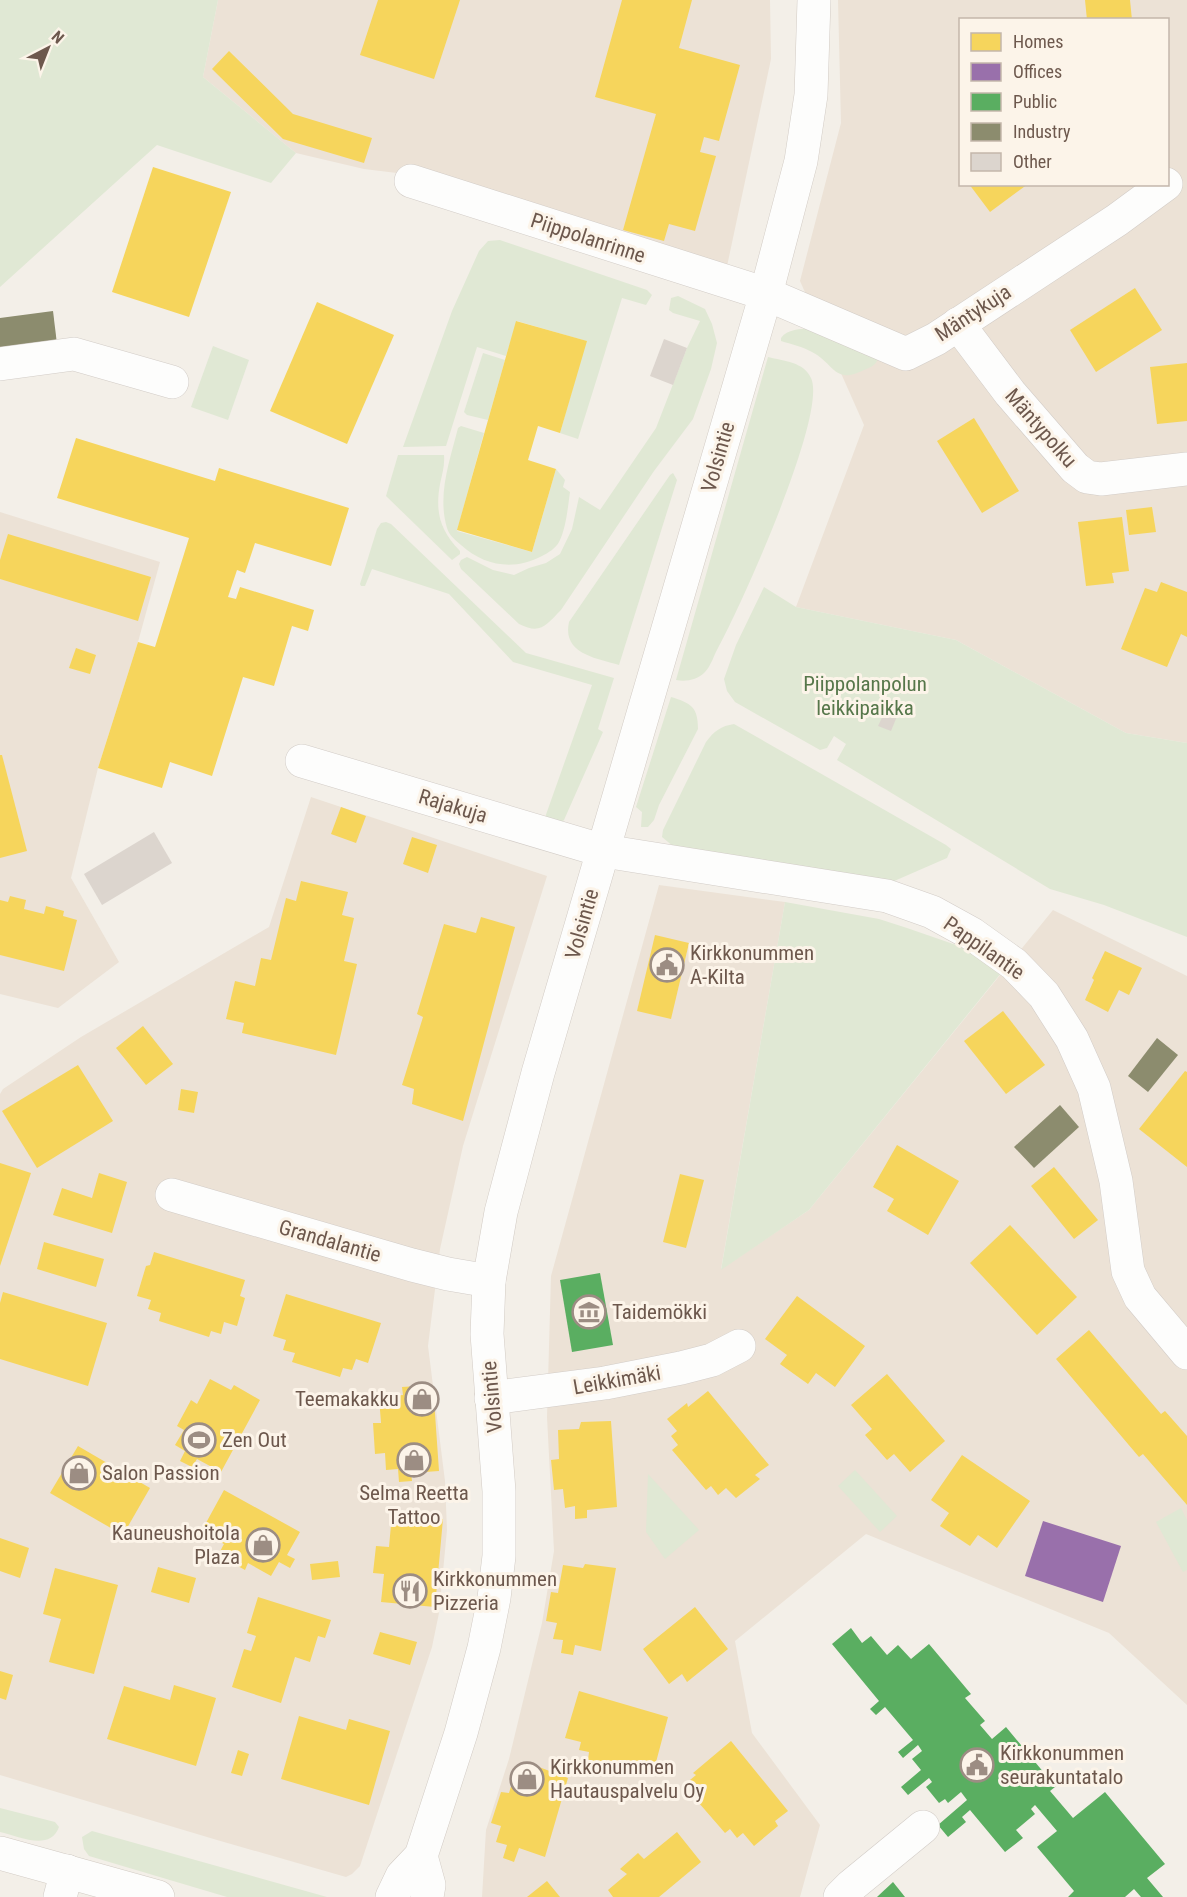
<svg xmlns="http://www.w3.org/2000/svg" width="1187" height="1897" font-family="'Roboto Condensed',sans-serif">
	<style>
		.residential { fill: #ece2d6; fill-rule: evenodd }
		.green { fill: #e0e8d4 }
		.homes { fill: #f6d55c }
		.offices { fill: #9970ab }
		.public { fill: #5aae61 }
		.industry { fill: #8c8c6e }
		.building { fill: #dcd5ce }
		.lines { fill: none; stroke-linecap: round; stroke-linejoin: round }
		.street-casing { stroke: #d2ccc7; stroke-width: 34 }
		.secondary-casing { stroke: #d2cbc4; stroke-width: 34 }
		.street { stroke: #fdfdfc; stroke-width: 33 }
		.secondary { stroke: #fdfdfc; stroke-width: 33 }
		.labels { text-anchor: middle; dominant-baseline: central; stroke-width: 6; stroke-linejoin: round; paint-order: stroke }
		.street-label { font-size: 21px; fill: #6d584d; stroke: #fcf4e9 }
		.park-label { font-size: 21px; fill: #56774a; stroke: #fcf4e9 }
		.poi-label { font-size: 21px; fill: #6d584d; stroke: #fcf4e9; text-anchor: start }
	</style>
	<rect width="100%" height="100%" fill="#f3efe8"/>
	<g class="residential">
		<path d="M 218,0 L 770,0 L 771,59 L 726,271 L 438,178 L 364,169 L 296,153 L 203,77 Z"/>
		<path d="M 838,0 L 1187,0 L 1187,743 L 1126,733 L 956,640 L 796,607 L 864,425 L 800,281 L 841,123 ZM 960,20 L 1168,20 L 1168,184 L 960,184 Z"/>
		<path d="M 0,512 L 160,562 L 138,642 L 98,768 L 71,878 L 119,962 L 58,1008 L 0,994 Z"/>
		<path d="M 311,797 L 547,876 L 463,1146 L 440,1249 L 428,1346 L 445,1481 L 447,1530 L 439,1613 L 432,1647 L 360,1866 L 352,1874 L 346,1877 L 217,1840 L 0,1775 L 0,1094 L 3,1089 L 81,1037 L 269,927 Z"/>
		<path d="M 659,885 L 785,902 L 721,1269 L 809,1210 L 1053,910 L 1187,976 L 1187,1705 L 1109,1633 L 866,1534 L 735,1641 L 752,1733 L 820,1825 L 800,1897 L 482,1897 L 486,1830 L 509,1759 L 542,1623 L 554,1551 L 547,1417 L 551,1276 Z"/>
	</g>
	<g class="green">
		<path d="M 0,0 L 218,0 L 203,77 L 296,153 L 271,183 L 157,145 L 0,287 Z"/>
		<path d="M 500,240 L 647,290 L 652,295 L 646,305 L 622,298 L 578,439 L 560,433 L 586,341 L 517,321 L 506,356 L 477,347 L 446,446 L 403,447 L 452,311 L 479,251 L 488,241 Z"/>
		<path d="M 678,296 L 705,309 L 712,324 L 717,343 L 711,369 L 693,419 L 654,471 L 561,610 C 546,625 541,635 519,624 L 461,569 L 459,564 L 461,560 L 467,557 L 493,570 L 514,575 L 529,568 L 546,563 L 560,554 L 572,529 L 579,497 L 600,510 L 656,428 L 687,348 L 700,321 L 673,313 L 669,310 L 671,298 Z"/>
		<path d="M 811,328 L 878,359 C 875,366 871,367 864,370 C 834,385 835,364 812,352 C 803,347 791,344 781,341 L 781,338 C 787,329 801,329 811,328 Z"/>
		<path d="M 213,346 L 249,360 L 228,420 L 191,407 Z"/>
		<path d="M 483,353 L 505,360 L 488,420 L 467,415 L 464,412 Z"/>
		<path d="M 768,357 C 784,361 804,362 811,378 C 828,414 740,608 718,648 C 714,655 711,666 705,672 C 697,680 686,682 676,680 Z"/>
		<path d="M 461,426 L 484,433 L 457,531 L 532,552 L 556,469 L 565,480 L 563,487 L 570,492 C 568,506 566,529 559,542 C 556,548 548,553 542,556 C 514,571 484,566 461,545 C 455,540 449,535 447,528 C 437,495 450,460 458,428 Z"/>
		<path d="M 398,455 L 444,455 C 445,465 442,475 440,484 C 435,513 440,530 460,551 L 460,554 L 452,560 L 386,496 Z"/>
		<path d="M 673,473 L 677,480 L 619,665 C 596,658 562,654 569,622 L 670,475 Z"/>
		<path d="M 386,522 L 391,524 L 526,653 L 614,678 L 598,729 L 603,732 L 564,820 L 560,824 L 543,823 L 592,685 L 513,662 L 449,594 L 372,569 L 365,586 L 361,586 L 360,584 L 377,529 L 381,523 Z"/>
		<path d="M 764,587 L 796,607 L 956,640 L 1126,733 L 1187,743 L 1187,937 L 1104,905 L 1050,889 L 837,760 L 846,744 L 834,736 L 827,748 L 820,750 L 735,702 L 727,691 L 724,679 L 736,645 Z"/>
		<path d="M 671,697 C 691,703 698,707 698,729 L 659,805 L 654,820 L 648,827 L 641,827 L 642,812 L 636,807 Z"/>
		<path d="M 734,724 L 946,845 L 951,849 L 947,858 L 892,882 L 674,847 L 662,837 L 663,830 L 706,742 C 714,731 721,726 734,724 Z"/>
		<path d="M 785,902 L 879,919 L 907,928 L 959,946 L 1002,972 L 809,1210 L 721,1270 Z"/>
		<path d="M 855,1470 L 897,1516 L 880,1532 L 838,1486 Z"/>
		<path d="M 648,1474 L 699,1530 L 665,1559 L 646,1532 Z"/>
		<path d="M 1181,1508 L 1187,1520 L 1187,1570 L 1183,1572 L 1156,1522 Z"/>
		<path d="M 0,1808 L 55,1822 L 59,1827 C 50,1852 18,1836 0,1832 Z"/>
		<path d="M 92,1831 L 327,1897 L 227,1897 L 89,1856 L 84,1849 L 82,1837 Z"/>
	</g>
	<g class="homes">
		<path d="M 378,0 L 460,0 L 434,79 L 360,55 Z"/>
		<path d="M 622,0 L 692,0 L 679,48 L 740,65 L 719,141 L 704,137 L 700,152 L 716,156 L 695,231 L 669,224 L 664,241 L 623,230 L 656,114 L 595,97 Z"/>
		<path d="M 1085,0 L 1130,0 L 1132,20 L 1087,20 Z"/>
		<path d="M 229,51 L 293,114 L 372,138 L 364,163 L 283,139 L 212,69 Z"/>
		<path d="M 153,167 L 231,192 L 189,317 L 112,292 Z"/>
		<path d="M 969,184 L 1028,184 L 990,212 Z"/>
		<path d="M 1135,288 L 1162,330 L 1096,372 L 1070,330 Z"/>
		<path d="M 317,302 L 394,335 L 347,444 L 270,411 Z"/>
		<path d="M 516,321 L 587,341 L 560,433 L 538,426 L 528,460 L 556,469 L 532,552 L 457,530 Z"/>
		<path d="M 1187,363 L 1187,421 L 1157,424 L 1150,367 Z"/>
		<path d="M 974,418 L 1019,491 L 982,513 L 937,441 Z"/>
		<path d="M 76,438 L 215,481 L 219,468 L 349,508 L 331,566 L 255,543 L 245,573 L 237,570 L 228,597 L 236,599 L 240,587 L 314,610 L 308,631 L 292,626 L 274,686 L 243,677 L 212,776 L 170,762 L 162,788 L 98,768 L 138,642 L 155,647 L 189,538 L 57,498 Z"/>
		<path d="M 1152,507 L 1156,532 L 1129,535 L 1126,510 Z"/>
		<path d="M 1122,517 L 1129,571 L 1112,573 L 1114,583 L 1086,586 L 1078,522 Z"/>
		<path d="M 8,534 L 151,577 L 138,621 L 0,579 L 0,560 Z"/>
		<path d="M 1161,582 L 1187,592 L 1187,637 L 1181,634 L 1167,667 L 1121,649 L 1145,588 L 1157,592 Z"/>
		<path d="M 76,648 L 96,655 L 90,674 L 69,668 Z"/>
		<path d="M 0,755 L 2,755 L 27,851 L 0,858 Z"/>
		<path d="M 341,807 L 366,816 L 356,843 L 331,834 Z"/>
		<path d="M 412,837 L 437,845 L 428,873 L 403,864 Z"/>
		<path d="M 301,881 L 348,892 L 342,915 L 354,918 L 344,961 L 357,964 L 336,1055 L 242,1033 L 244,1023 L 226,1019 L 235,981 L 255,986 L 261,958 L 271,960 L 286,898 L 296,901 Z"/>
		<path d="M 10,896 L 26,900 L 24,909 L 44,914 L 46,906 L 64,911 L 63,916 L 77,920 L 64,971 L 0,955 L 0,900 L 8,902 Z"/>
		<path d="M 481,917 L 515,927 L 463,1121 L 412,1104 L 414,1089 L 402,1085 L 423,1017 L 417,1014 L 444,924 L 476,933 Z"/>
		<path d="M 655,935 L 689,943 L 671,1019 L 637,1011 Z"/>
		<path d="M 1105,951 L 1142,968 L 1129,995 L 1119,990 L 1108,1012 L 1085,1000 L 1094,980 L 1092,978 Z"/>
		<path d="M 1003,1011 L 1045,1065 L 1006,1094 L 964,1041 Z"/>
		<path d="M 143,1026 L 173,1064 L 146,1085 L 116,1048 Z"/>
		<path d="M 78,1065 L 113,1121 L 37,1168 L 2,1111 Z"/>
		<path d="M 1185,1071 L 1187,1072 L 1187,1167 L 1139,1129 Z"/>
		<path d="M 181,1089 L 198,1092 L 194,1113 L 178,1110 Z"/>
		<path d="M 897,1145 L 959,1181 L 928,1235 L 887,1211 L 894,1199 L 873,1187 Z"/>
		<path d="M 0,1163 L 31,1173 L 0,1266 Z"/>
		<path d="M 1054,1167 L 1098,1220 L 1074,1239 L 1031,1186 Z"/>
		<path d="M 99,1173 L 127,1182 L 112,1233 L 53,1215 L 62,1188 L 92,1198 Z"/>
		<path d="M 680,1174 L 704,1180 L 686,1248 L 663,1242 Z"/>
		<path d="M 1010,1225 L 1077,1297 L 1037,1335 L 970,1263 Z"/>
		<path d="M 44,1242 L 104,1259 L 96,1287 L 37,1269 Z"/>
		<path d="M 154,1252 L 245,1280 L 240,1296 L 245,1298 L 237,1326 L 224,1322 L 221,1334 L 211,1331 L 209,1337 L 159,1321 L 161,1313 L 148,1309 L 151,1300 L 137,1296 L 146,1266 L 150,1265 Z"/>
		<path d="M 3,1292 L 107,1323 L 88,1386 L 0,1359 L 0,1303 Z"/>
		<path d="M 286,1294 L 381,1323 L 368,1363 L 356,1359 L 352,1370 L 343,1368 L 340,1377 L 292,1362 L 295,1353 L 283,1350 L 286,1340 L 273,1336 Z"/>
		<path d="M 797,1296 L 865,1346 L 835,1387 L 816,1373 L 808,1384 L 780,1364 L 787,1355 L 765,1339 Z"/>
		<path d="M 1089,1330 L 1161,1414 L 1165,1411 L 1187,1436 L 1187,1505 L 1143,1454 L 1139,1457 L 1056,1359 Z"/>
		<path d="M 887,1374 L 945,1441 L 910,1472 L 894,1454 L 887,1460 L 865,1435 L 872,1429 L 851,1405 Z"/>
		<path d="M 210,1379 L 231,1390 L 234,1385 L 260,1400 L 221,1472 L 197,1459 L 192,1467 L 180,1461 L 185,1451 L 175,1445 L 184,1430 L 177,1426 L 191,1400 L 197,1404 Z"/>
		<path d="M 433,1385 L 439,1471 L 411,1473 L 412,1481 L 399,1482 L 398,1469 L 386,1470 L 385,1453 L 375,1454 L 373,1423 L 381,1423 L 379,1397 L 403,1395 L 402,1387 Z"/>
		<path d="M 708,1391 L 769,1465 L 755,1475 L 760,1479 L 736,1498 L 726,1488 L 718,1495 L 711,1486 L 706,1490 L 672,1450 L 678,1445 L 671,1436 L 677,1431 L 667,1419 L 687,1403 L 688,1407 Z"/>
		<path d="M 611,1421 L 617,1507 L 587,1510 L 587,1518 L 575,1519 L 575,1506 L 565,1508 L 563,1489 L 554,1490 L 551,1460 L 559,1459 L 558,1430 L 579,1429 L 581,1422 Z"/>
		<path d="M 78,1446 L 150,1488 L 123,1535 L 50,1493 Z"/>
		<path d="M 962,1455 L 1030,1501 L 997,1548 L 978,1535 L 970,1546 L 940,1526 L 949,1513 L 931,1500 Z"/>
		<path d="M 224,1490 L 300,1532 L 287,1555 L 295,1559 L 290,1568 L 279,1562 L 271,1576 L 248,1563 L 245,1570 L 218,1555 L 224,1544 L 201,1532 Z"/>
		<path d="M 392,1514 L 443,1519 L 435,1607 L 381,1602 L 384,1574 L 373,1573 L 376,1546 L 389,1547 Z"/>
		<path d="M 0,1538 L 29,1548 L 20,1578 L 0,1571 Z"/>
		<path d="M 338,1561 L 340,1577 L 312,1580 L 310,1564 Z"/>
		<path d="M 585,1564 L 616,1568 L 601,1651 L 575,1645 L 573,1655 L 561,1653 L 563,1640 L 553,1639 L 557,1623 L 546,1621 L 551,1592 L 558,1593 L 563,1565 L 583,1568 Z"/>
		<path d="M 158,1567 L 196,1578 L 189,1603 L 151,1592 Z"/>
		<path d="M 55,1568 L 118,1585 L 94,1674 L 49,1662 L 61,1619 L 43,1614 Z"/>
		<path d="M 258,1597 L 331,1620 L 325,1638 L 318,1636 L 310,1662 L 295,1657 L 281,1703 L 232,1687 L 244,1649 L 251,1651 L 256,1636 L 247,1633 Z"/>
		<path d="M 695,1607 L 728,1649 L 687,1682 L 682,1674 L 669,1684 L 643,1649 Z"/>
		<path d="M 380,1632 L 417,1642 L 410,1665 L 373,1654 Z"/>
		<path d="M 0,1671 L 13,1675 L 6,1700 L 0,1698 Z"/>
		<path d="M 174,1685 L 216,1698 L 196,1766 L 107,1739 L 124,1686 L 170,1700 Z"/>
		<path d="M 579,1691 L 668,1717 L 655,1766 L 650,1764 L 647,1771 L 638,1766 L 634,1774 L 588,1760 L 589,1752 L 579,1750 L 581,1742 L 565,1738 Z"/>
		<path d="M 299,1716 L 346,1730 L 349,1719 L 390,1731 L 369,1805 L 281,1779 Z"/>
		<path d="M 731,1741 L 788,1811 L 775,1821 L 778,1826 L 754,1846 L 743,1833 L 737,1838 L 730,1829 L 725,1833 L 692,1795 L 697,1789 L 690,1780 L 696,1775 L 693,1773 Z"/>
		<path d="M 238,1750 L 249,1754 L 242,1776 L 231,1773 Z"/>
		<path d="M 517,1767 L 536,1772 L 539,1767 L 568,1778 L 545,1857 L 519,1848 L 514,1862 L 503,1858 L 507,1845 L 496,1842 L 501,1826 L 491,1823 L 501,1792 L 509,1793 Z"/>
		<path d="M 677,1832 L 701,1862 L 659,1897 L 613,1897 L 608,1890 L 627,1874 L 620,1869 L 638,1853 L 644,1859 Z"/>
		<path d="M 547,1881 L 560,1897 L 527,1897 Z"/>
	</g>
	<path class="offices" d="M 1043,1521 L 1121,1546 L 1103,1602 L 1025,1576 Z"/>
	<g class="public">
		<path d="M 600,1273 L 613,1345 L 572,1352 L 560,1280 Z"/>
		<path d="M 851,1628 L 862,1643 L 871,1636 L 887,1655 L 898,1645 L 911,1659 L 929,1644 L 971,1694 L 965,1698 L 985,1721 L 980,1725 L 992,1739 L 1006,1727 L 1045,1774 L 1049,1770 L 1060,1783 L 1050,1791 L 1073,1818 L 1105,1792 L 1165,1864 L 1147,1878 L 1163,1897 L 1141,1897 L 1134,1889 L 1125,1897 L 1068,1897 L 1074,1891 L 1037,1847 L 1057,1831 L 1035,1805 L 1031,1809 L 1035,1814 L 1016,1830 L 1023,1838 L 1005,1852 L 970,1810 L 962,1817 L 966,1822 L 948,1837 L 938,1825 L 967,1800 L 961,1792 L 948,1803 L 945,1799 L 939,1803 L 926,1787 L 932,1782 L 929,1778 L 908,1795 L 901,1787 L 921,1770 L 912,1759 L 922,1751 L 918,1745 L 903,1758 L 898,1752 L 913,1740 L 885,1707 L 876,1715 L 870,1709 L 879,1701 L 832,1644 Z"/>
		<path d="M 893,1882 L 905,1897 L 877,1897 Z"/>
	</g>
	<g class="industry">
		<path d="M 53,311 L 57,344 L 0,351 L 0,318 Z"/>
		<path d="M 1157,1038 L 1178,1055 L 1148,1092 L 1128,1076 Z"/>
		<path d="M 1060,1105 L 1079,1127 L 1034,1168 L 1014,1147 Z"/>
	</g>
	<g class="building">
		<path d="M 664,339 L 687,348 L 673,385 L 650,376 Z"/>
		<path d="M 886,709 L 898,714 L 891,731 L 878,726 Z"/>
		<path d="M 154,832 L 172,863 L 102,905 L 84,874 Z"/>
	</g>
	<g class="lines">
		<defs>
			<g id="street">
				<path d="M 411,181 L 766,294 L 906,354 L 936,339 L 1117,220 L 1166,184"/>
				<path d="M 958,324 L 1010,393 L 1075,468 L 1087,477 L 1101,479 L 1187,469"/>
				<path d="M 0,364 L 74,354 L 172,382"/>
				<path d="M 302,761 L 604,851 L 887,896 L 932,912 L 972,934 L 1014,964 L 1044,995 L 1072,1039 L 1094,1088 L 1116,1181 L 1128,1271 L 1140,1297 L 1187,1353"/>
				<path d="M 172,1195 L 412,1265 L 448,1274 L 489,1281"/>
				<path d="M 491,1398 L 605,1383 L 681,1368 L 712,1360 L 739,1346"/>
				<path d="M 60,1897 L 67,1871"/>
				<path d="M 840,1897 L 851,1886 L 923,1827"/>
			</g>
			<g id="secondary">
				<path d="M 0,1853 L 158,1897"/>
				<path d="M 421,1856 L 429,1885 L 427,1897"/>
				<path d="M 392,1897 L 402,1876 L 421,1856 L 461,1733 L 484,1648 L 494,1598 L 499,1556 L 499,1491 L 487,1334 L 489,1281 L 501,1212 L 538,1073 L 766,294 L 801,161 L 811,95 L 814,0"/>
			</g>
		</defs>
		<use href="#street" class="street-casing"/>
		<use href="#secondary" class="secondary-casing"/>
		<use href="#street" class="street"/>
		<use href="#secondary" class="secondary"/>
	</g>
	<defs>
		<symbol id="civic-ring" viewBox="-11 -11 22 22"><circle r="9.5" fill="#fcf4e9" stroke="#9c8d83" stroke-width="1.5"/><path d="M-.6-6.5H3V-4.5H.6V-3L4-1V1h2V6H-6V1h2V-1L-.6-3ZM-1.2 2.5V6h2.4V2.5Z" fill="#9c8d83"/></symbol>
		<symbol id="museum-ring" viewBox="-11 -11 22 22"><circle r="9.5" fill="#fcf4e9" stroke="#9c8d83" stroke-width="1.5"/><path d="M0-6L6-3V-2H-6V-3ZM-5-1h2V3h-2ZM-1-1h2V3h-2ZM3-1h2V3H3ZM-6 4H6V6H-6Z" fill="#9c8d83"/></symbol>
		<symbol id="shop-ring" viewBox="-11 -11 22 22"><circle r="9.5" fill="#fcf4e9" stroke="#9c8d83" stroke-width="1.5"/><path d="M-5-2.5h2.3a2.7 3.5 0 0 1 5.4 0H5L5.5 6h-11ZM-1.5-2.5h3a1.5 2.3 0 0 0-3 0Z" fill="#9c8d83"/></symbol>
		<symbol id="stadium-ring" viewBox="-11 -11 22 22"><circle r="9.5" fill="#fcf4e9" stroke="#9c8d83" stroke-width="1.5"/><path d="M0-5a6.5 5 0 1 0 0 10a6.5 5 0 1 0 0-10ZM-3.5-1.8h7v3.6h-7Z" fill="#9c8d83"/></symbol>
		<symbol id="restaurant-ring" viewBox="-11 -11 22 22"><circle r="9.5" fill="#fcf4e9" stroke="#9c8d83" stroke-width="1.5"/><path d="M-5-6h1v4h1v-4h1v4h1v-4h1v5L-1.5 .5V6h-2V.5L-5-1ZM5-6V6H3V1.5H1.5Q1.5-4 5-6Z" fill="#9c8d83"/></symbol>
	</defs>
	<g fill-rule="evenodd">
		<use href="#civic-ring" x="648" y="946" width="38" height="38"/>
		<use href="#museum-ring" x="570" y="1293" width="38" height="38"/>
		<use href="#shop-ring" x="403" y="1380" width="38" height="38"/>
		<use href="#stadium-ring" x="180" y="1421" width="38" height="38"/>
		<use href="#shop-ring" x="395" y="1441" width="38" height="38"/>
		<use href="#shop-ring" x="60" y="1454" width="38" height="38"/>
		<use href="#shop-ring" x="244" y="1526" width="38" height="38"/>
		<use href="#restaurant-ring" x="391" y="1572" width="38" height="38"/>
		<use href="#civic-ring" x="958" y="1746" width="38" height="38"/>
		<use href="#shop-ring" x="508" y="1760" width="38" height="38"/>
	</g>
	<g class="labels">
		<g class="street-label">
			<text transform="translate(588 238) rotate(18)">Piippolanrinne</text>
			<text transform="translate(973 313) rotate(-33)">Mäntykuja</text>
			<text transform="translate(1041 428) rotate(49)">Mäntypolku</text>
			<text transform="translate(718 457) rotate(-74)">Volsintie</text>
			<text transform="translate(453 806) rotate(17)">Rajakuja</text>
			<text transform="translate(582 924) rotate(-74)">Volsintie</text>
			<text transform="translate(984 948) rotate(35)">Pappilantie</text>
			<text transform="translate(330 1241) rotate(16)">Grandalantie</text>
			<text transform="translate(617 1380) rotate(-10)">Leikkimäki</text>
			<text transform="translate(492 1397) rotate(-95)">Volsintie</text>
		</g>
		<g class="park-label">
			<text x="865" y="684">Piippolanpolun<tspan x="865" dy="24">leikkipaikka</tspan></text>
		</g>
		<g class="poi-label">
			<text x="690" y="953">Kirkkonummen<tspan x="690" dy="24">A-Kilta</tspan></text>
			<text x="612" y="1312">Taidemökki</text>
			<text x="399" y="1399" text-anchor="end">Teemakakku</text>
			<text x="222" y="1440">Zen Out</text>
			<text x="102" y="1473">Salon Passion</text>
			<text x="414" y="1493" text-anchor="middle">Selma Reetta<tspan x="414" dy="24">Tattoo</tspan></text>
			<text x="240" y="1533" text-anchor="end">Kauneushoitola<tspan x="240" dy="24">Plaza</tspan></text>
			<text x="433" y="1579">Kirkkonummen<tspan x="433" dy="24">Pizzeria</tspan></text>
			<text x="1000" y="1753">Kirkkonummen<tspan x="1000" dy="24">seurakuntatalo</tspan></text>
			<text x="550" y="1767">Kirkkonummen<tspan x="550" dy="24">Hautauspalvelu Oy</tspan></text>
		</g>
	</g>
	<rect x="959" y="18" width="210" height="168" fill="#fcf4e9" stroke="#c3b6ab" stroke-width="1.5"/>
	<rect x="971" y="33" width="30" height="18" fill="#f6d55c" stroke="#c3b6ab" stroke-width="1.5"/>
	<text x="1013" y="48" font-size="18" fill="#6d584d">Homes</text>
	<rect x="971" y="63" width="30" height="18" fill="#9970ab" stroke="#c3b6ab" stroke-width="1.5"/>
	<text x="1013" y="78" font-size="18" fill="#6d584d">Offices</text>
	<rect x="971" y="93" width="30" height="18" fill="#5aae61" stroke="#c3b6ab" stroke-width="1.5"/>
	<text x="1013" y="108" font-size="18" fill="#6d584d">Public</text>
	<rect x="971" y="123" width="30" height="18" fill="#8c8c6e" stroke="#c3b6ab" stroke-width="1.5"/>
	<text x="1013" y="138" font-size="18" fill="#6d584d">Industry</text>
	<rect x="971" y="153" width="30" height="18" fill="#dcd5ce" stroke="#c3b6ab" stroke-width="1.5"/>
	<text x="1013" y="168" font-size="18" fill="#6d584d">Other</text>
	<g transform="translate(48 48) rotate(42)" stroke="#fcf4e9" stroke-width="4.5" paint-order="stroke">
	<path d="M0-4.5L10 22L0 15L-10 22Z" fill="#6d584d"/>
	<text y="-9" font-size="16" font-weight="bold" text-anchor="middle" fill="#6d584d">N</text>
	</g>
</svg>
